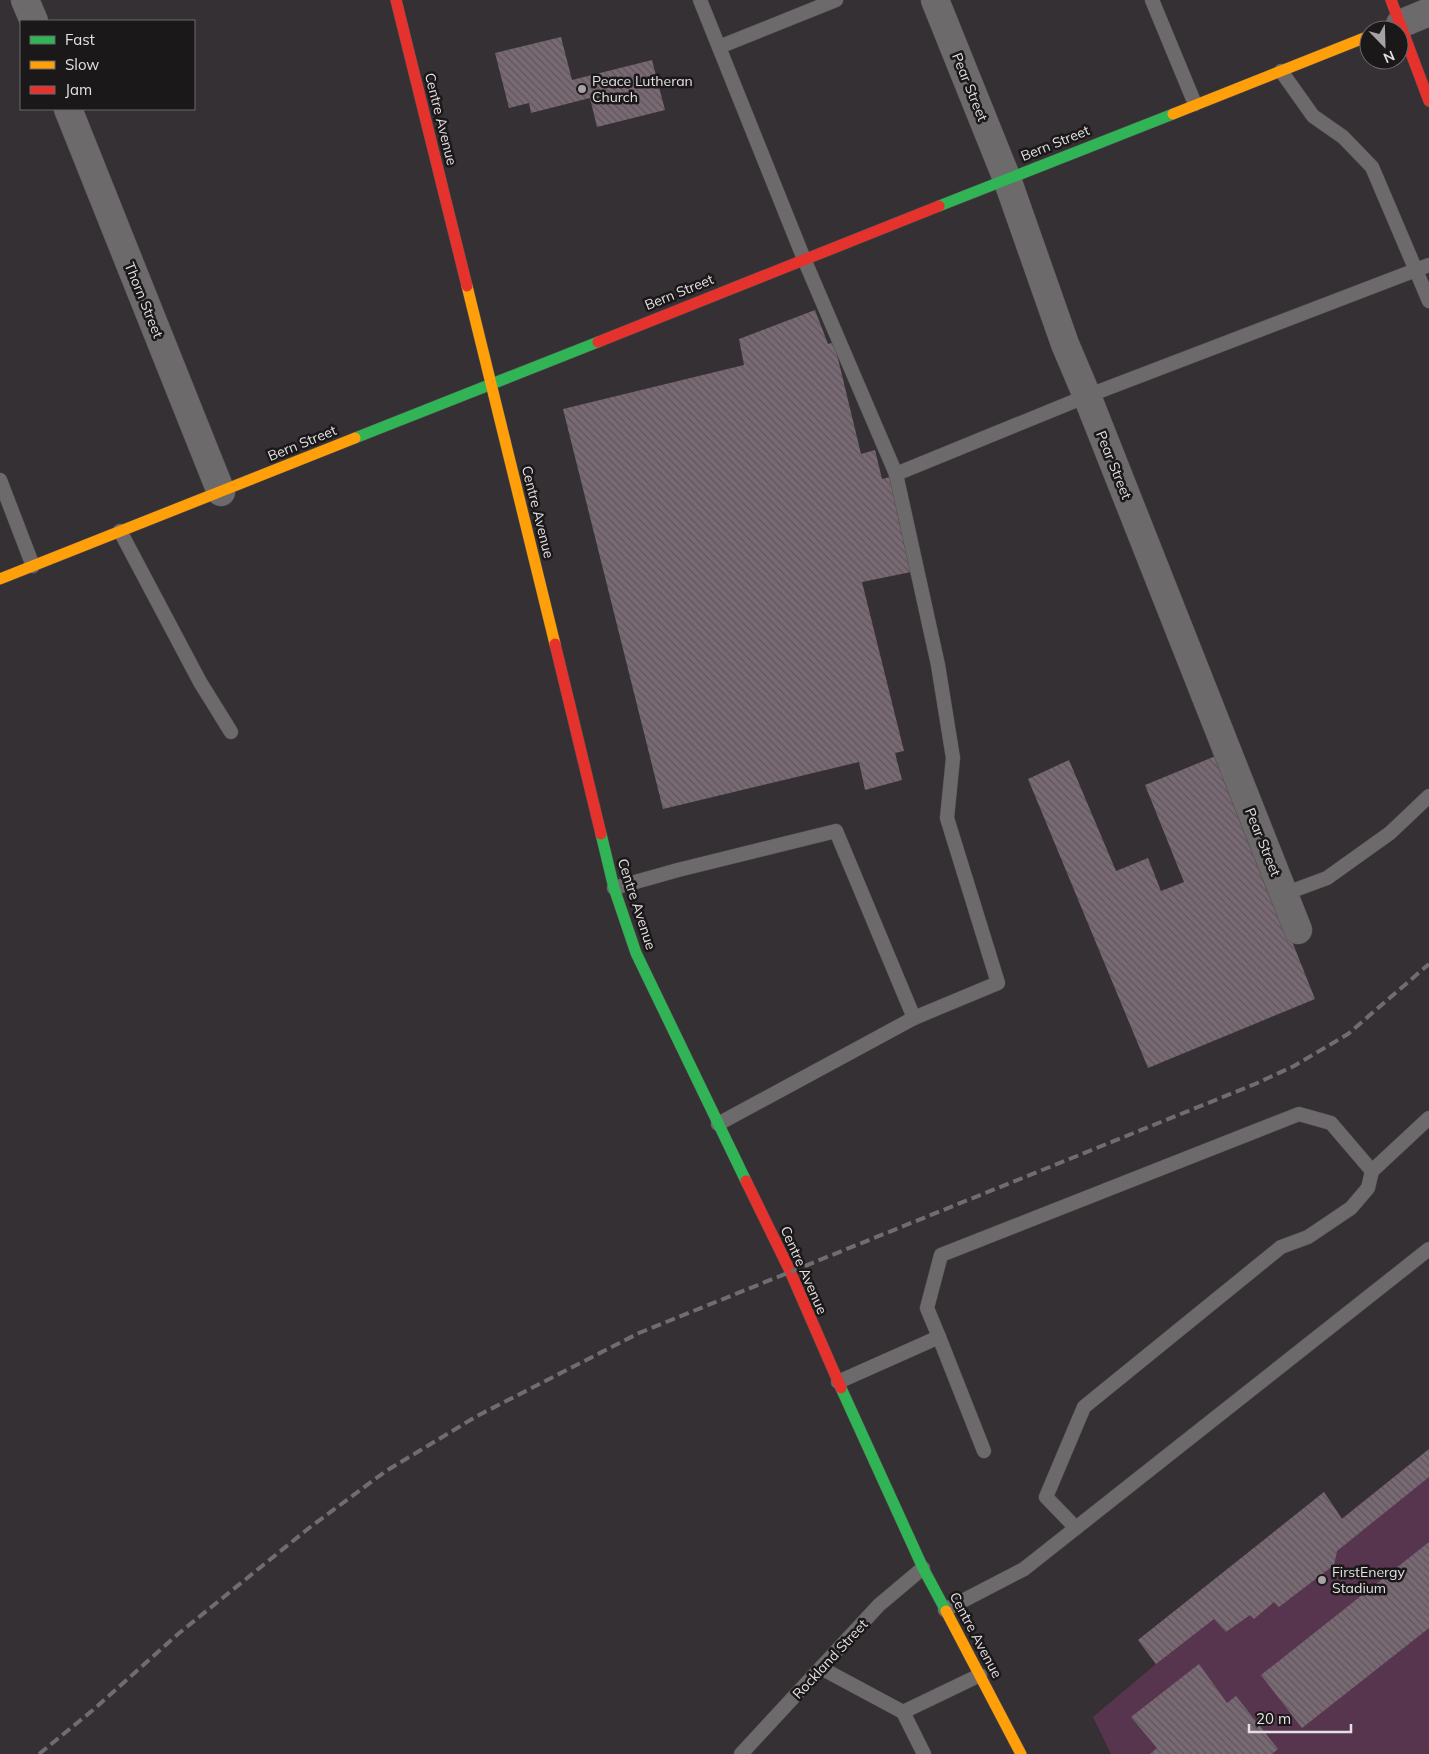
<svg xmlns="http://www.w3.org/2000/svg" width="1429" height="1754" font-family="Mulish,sans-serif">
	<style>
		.grass { fill: #58354f }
		.building { fill: url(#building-back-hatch) }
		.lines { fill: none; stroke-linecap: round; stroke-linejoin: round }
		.lane-casing { stroke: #514d4f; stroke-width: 15 }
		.street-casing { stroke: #514d4f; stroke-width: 29 }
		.fast-casing { stroke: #514d4f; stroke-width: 12 }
		.slow-casing { stroke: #514d4f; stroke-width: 12 }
		.jam-casing { stroke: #514d4f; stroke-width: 12 }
		.lane { stroke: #6d6a6c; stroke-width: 14 }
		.street { stroke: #6d6a6c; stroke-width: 28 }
		.fast { stroke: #30b455; stroke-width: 11 }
		.slow { stroke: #ff9f0a; stroke-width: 11 }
		.jam { stroke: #e5322d; stroke-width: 11 }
		.rail { stroke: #706c6f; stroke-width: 4; stroke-dasharray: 10 5; stroke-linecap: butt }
		.poi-dot { fill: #a7a2a5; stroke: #1b181a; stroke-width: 2 }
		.labels { text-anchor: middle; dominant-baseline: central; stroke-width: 5; stroke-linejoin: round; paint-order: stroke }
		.poi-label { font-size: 14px; fill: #e4e0e2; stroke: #1b181a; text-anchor: start }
		.street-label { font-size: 14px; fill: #e4e0e2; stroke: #1b181a }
	</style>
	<defs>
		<pattern id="building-back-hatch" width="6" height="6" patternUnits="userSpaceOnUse" patternTransform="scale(1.25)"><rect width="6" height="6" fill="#786973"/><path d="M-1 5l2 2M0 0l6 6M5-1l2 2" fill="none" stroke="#5e565c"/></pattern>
	</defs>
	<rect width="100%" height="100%" fill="#353033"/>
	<path class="grass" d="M 1429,1449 L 1429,1754 L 1111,1754 L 1093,1717 L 1156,1664 L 1138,1640 L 1324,1492 L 1342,1518 Z"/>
	<g class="building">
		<path d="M 561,37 L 572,80 L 652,60 L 665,110 L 597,127 L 590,98 L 531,113 L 529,103 L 509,108 L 495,53 Z"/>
		<path d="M 815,310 L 828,344 L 834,342 L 861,454 L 875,450 L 882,479 L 890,477 L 916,571 L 862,582 L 904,751 L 895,753 L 902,780 L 865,790 L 859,762 L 663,809 L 563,409 L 744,365 L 739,339 Z"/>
		<path d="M 1218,755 L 1315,999 L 1148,1068 L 1028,779 L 1069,760 L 1116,871 L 1148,858 L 1161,891 L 1184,882 L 1145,785 Z"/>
		<path d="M 1429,1449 L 1429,1477 L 1337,1551 L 1334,1565 L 1279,1607 L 1274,1602 L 1254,1619 L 1250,1615 L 1226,1632 L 1214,1619 L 1156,1664 L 1138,1640 L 1324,1492 L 1342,1519 Z"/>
		<path d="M 1429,1542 L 1429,1628 L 1302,1728 L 1261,1675 Z"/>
		<path d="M 1199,1664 L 1227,1703 L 1236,1696 L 1278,1749 L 1272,1754 L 1150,1754 L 1157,1748 L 1131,1717 Z"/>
	</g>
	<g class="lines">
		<defs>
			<g id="lane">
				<path d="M 700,0 L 804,259 L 896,474 L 938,665 L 953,758 L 947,818 L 998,983 L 914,1018"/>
				<path d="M 1152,0 L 1195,104"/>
				<path d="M 719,47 L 836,0"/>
				<path d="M 1281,71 L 1313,116 L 1343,137 L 1372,167 L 1429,301"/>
				<path d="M 896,474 L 1087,396 L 1429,265"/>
				<path d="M 0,480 L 33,566"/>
				<path d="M 120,531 L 200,682 L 231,732"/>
				<path d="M 614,888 L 678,870 L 836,831 L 914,1018 L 718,1124"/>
				<path d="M 1284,894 L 1327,878 L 1390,833 L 1429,796"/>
				<path d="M 939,1337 L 927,1308 L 941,1255 L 1299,1114 L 1331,1123 L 1372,1171"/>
				<path d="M 838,1382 L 939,1337 L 984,1451"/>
				<path d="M 1076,1528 L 1046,1497 L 1084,1407 L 1281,1247 L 1308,1237 L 1351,1208 L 1368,1188 L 1372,1171 L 1429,1118"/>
				<path d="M 945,1610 L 1024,1569 L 1429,1249"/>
				<path d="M 821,1668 L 903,1712 L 980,1675"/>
				<path d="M 903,1712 L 924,1754"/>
				<path d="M 741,1754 L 879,1605 L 923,1568"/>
			</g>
			<g id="street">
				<path d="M 25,0 L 34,21"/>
				<path d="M 935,0 L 1007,179 L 1065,344 L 1087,396 L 1298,930"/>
				<path d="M 1400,24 L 1429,12"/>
				<path d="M 68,109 L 221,492"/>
			</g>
			<g id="fast">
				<path d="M 939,206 L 1173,114"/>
				<path d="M 355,438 L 598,342"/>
				<path d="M 601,834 L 614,888 L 636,953 L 746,1181"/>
				<path d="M 841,1388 L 923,1568 L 946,1611"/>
			</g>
			<g id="slow">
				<path d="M 1173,114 L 1369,36"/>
				<path d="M 467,286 L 555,644"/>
				<path d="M 0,579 L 355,438"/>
				<path d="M 946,1611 L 1021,1754"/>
			</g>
			<g id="jam">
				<path d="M 396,0 L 467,286"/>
				<path d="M 1391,0 L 1429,101"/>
				<path d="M 598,342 L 939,206"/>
				<path d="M 555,644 L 601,834"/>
				<path d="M 746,1181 L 790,1271 L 841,1388"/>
			</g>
		</defs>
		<use href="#lane" class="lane-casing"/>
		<use href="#street" class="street-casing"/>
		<use href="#fast" class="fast-casing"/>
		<use href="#slow" class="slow-casing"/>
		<use href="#jam" class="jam-casing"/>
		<use href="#lane" class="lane"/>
		<use href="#street" class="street"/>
		<use href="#fast" class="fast"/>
		<use href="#slow" class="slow"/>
		<use href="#jam" class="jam"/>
		<path class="rail" d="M 39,1754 L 93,1710 L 178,1634 L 309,1528 L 386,1471 L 477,1416 L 639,1333 L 1255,1084 L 1294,1066 L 1348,1034 L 1429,964"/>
	</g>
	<g class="poi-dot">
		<circle cx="582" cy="89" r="5"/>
		<circle cx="1322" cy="1580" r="5"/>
	</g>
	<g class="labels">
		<g class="poi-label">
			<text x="592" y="81">Peace Lutheran<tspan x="592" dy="16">Church</tspan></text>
			<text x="1332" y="1572">FirstEnergy<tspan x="1332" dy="16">Stadium</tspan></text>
		</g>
		<g class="street-label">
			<text transform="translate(970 87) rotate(68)">Pear Street</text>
			<text transform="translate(441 119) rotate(76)">Centre Avenue</text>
			<text transform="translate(1055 143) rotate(-22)">Bern Street</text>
			<text transform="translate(679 292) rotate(-22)">Bern Street</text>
			<text transform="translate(144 300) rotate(68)">Thorn Street</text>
			<text transform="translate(302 443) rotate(-22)">Bern Street</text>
			<text transform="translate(1114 465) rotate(68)">Pear Street</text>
			<text transform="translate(538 512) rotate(76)">Centre Avenue</text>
			<text transform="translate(1263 842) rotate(68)">Pear Street</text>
			<text transform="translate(637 904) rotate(72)">Centre Avenue</text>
			<text transform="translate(804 1270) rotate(66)">Centre Avenue</text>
			<text transform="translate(976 1635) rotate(62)">Centre Avenue</text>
			<text transform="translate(830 1659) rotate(-47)">Rockland Street</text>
		</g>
	</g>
	<rect x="20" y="20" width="175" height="90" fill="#1b181a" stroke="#6b686a"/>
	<rect x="30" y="36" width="25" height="8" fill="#30b455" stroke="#6b686a"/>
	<text x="65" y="45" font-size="15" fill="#e4e0e2">Fast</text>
	<rect x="30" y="61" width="25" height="8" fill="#ff9f0a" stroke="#6b686a"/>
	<text x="65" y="70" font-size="15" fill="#e4e0e2">Slow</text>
	<rect x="30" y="86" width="25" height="8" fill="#e5322d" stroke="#6b686a"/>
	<text x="65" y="95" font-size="15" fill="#e4e0e2">Jam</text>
	<g transform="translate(1384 45) rotate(157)"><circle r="24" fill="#1b181a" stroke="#6b686a"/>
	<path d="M0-4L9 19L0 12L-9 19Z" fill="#a7a2a5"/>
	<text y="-8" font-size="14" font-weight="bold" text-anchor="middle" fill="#e4e0e2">N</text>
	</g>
	<path d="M1249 1724v8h102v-8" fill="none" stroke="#e4e0e2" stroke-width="2.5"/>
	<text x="1256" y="1724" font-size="15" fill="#e4e0e2" stroke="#1b181a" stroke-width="4" paint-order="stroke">20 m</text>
</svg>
